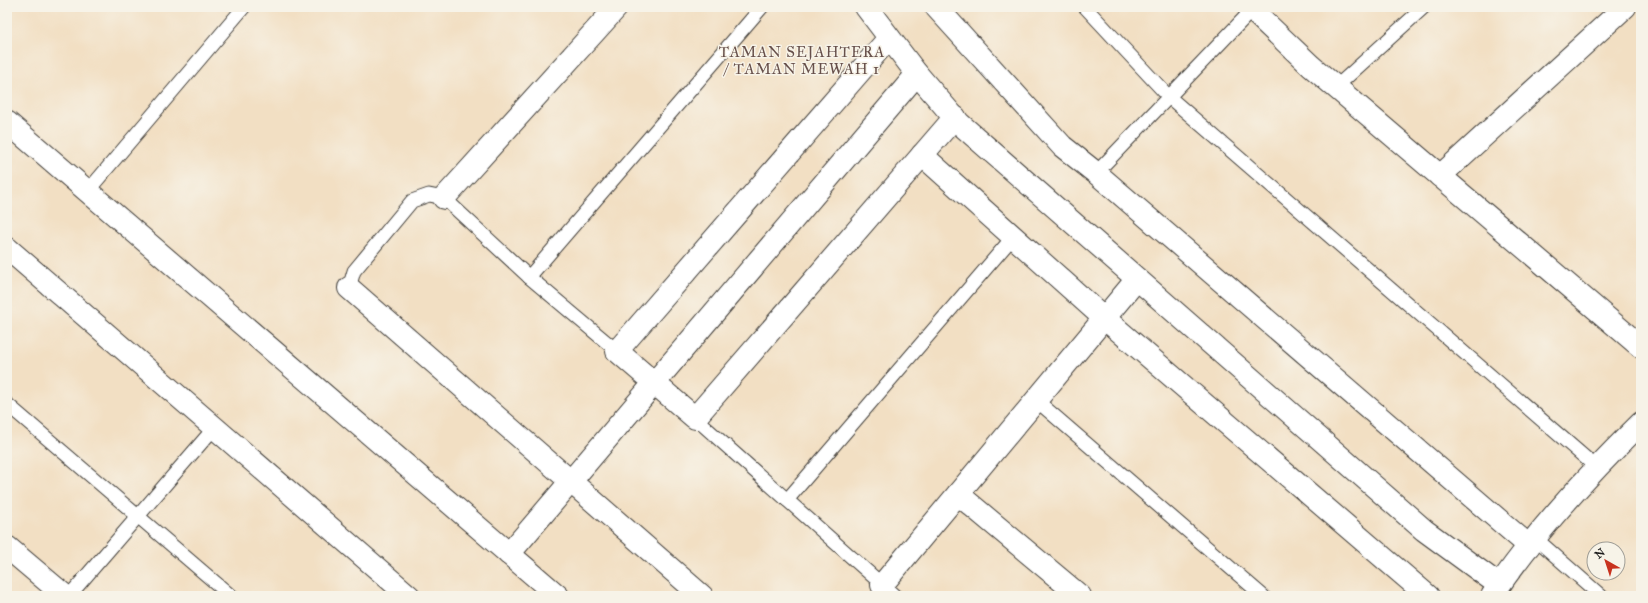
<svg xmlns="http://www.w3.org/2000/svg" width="1648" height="603" font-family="'IM FELL Great Primer',serif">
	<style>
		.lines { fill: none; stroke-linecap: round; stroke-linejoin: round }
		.service-casing { stroke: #3c3935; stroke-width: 15 }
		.minor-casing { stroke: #3c3935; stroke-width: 24 }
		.primary-casing { stroke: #3c3935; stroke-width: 24 }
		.service { stroke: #fff; stroke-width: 13 }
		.minor { stroke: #fff; stroke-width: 22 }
		.primary { stroke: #fff; stroke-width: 22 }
		.labels { text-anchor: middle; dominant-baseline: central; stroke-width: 3; stroke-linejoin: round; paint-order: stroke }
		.neighbourhood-label { font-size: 15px; letter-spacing: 1px; fill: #67504b; stroke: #f7f3e8 }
	</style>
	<rect width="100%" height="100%" fill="#f7f3e8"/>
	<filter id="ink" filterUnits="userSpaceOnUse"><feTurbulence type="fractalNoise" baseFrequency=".025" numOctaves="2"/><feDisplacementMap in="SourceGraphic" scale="8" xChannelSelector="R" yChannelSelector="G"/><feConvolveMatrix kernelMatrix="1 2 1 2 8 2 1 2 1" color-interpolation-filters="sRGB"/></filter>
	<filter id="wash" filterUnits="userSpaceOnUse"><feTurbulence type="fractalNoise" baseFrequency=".012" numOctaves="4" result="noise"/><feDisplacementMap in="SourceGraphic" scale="16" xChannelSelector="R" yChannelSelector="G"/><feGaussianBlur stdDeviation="0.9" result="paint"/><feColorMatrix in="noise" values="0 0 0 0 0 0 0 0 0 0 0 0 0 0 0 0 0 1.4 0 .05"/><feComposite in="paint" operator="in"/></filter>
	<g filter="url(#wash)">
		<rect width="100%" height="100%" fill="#f2dfc3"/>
	</g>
	<g filter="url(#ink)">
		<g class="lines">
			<defs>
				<g id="service">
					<path d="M 1085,7 L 1169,97 L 1596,467"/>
					<path d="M 1336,87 L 1424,7"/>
					<path d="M 1096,173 L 1252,10"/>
					<path d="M 87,192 L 244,7"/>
					<path d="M 529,277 L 762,7"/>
					<path d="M 349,288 L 354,271 L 412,201 L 429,195 L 444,198 L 529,277 L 617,351"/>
					<path d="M 1036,400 L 1263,596"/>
					<path d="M 7,404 L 231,596"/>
					<path d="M 695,418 L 895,596"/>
					<path d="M 787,500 L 1013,237"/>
					<path d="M 1535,538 L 1601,596"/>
					<path d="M 69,596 L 215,427"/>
				</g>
				<g id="minor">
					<path d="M 866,7 L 917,74 L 959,123 L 1424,530 L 1499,585"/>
					<path d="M 936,7 L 1062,146 L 1096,173 L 1529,546"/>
					<path d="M 1249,7 L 1311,66 L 1641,347"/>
					<path d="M 889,38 L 617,351 L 695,418 L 955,117"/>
					<path d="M 922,155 L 1104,318 L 1428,596"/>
					<path d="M 1440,176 L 1625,7"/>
					<path d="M 444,198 L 617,7"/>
					<path d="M 7,248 L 409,596"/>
					<path d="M 349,288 L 702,596"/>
					<path d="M 958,494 L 1080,596"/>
					<path d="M 7,547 L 65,596"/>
					<path d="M 509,554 L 917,74"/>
					<path d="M 882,585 L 1137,279"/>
					<path d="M 1492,596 C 1534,533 1587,476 1641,423"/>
				</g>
				<path id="primary" d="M 7,122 L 558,596"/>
			</defs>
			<use href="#service" class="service-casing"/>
			<use href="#minor" class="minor-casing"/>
			<use href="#primary" class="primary-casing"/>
			<use href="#service" class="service"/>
			<use href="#minor" class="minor"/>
			<use href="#primary" class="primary"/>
		</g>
	</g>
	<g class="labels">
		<g class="neighbourhood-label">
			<text x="802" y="52">TAMAN SEJAHTERA<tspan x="802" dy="17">/ TAMAN MEWAH 1</tspan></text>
		</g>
	</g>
	<rect width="1648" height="603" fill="none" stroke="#f7f3e8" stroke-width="24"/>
	<g transform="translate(1606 561) rotate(321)"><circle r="19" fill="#f7f3e8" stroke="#9f9d96"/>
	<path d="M0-3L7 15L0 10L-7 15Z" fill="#c8321e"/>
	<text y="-6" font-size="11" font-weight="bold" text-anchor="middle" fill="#1c1c1c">N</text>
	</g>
</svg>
